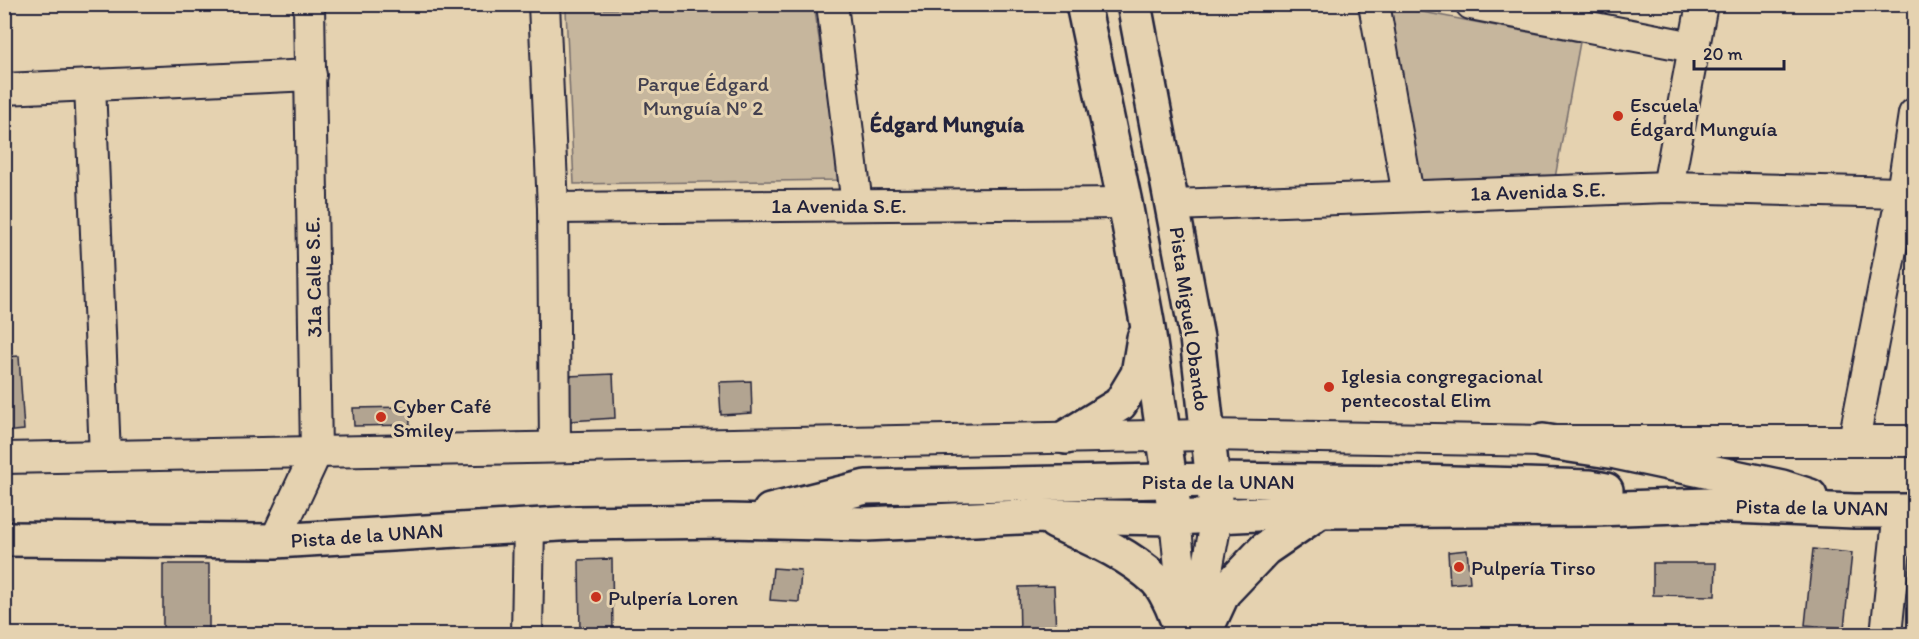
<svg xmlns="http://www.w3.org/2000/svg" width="1919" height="639" font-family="Itim,sans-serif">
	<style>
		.green { fill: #c6b69d; stroke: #746c6c; stroke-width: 1.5 }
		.building { fill: #b2a491; stroke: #22223b; stroke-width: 1.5 }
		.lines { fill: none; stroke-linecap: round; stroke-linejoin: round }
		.minor-casing { stroke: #22223b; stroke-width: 34 }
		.major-casing { stroke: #22223b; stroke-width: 38 }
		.minor { stroke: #e5d2b0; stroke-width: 30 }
		.major { stroke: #e5d2b0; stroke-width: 33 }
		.poi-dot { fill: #c8321e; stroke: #e5d2b0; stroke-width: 2 }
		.labels { text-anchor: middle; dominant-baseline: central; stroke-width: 6; stroke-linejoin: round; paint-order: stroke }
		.park-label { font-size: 21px; fill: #43404f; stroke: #e5d2b0 }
		.poi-label { font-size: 21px; fill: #22223b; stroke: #e5d2b0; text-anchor: start }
		.street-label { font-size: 21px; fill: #22223b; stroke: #e5d2b0 }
		.neighbourhood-label { font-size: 22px; font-weight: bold; fill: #22223b; stroke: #e5d2b0 }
	</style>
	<rect width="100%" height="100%" fill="#e5d2b0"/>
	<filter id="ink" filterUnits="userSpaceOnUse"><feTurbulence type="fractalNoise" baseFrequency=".0167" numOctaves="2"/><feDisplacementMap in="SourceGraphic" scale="12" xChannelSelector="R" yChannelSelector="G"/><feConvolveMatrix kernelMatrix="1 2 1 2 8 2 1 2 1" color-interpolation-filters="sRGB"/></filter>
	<g filter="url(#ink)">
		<g class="green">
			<path d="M 814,5 L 840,180 L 574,184 L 566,10 Z"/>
			<path d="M 1391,6 L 1580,42 L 1555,178 L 1419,183 Z"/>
		</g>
		<g class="building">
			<path d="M 19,356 L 24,430 L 4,432 L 4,357 Z"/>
			<path d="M 613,374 L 615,418 L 570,421 L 568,376 Z"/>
			<path d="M 751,381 L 752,413 L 721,415 L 719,382 Z"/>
			<path d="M 409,407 L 410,425 L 354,426 L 353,408 Z"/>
			<path d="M 1813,549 L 1852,553 L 1844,628 L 1805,625 Z"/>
			<path d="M 1467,550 L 1470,582 L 1450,584 L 1448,552 Z"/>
			<path d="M 612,559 L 613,634 L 580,634 L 579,560 Z"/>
			<path d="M 1653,563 L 1716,563 L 1715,596 L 1653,595 Z"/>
			<rect x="163" y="564" width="46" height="70"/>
			<path d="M 773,568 L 801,570 L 799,602 L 770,600 Z"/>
			<path d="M 1054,586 L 1056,634 L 1020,634 L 1019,587 Z"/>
		</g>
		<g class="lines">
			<defs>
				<g id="minor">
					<path d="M 544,4 L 553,208 L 555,447"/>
					<path d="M 832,4 L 857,205"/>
					<path d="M 1374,4 L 1408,195"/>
					<path d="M 1471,4 L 1693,47"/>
					<path d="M 90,85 L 105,456"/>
					<path d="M 4,89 L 311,75"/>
					<path d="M 1668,187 L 1702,4"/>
					<path d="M 1173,205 L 1668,187 L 1902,193"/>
					<path d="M 553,208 L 1125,203"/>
					<path d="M 1854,440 L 1902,193 L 1914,114"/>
					<path d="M 4,458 L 1207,435 L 1543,441 L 1914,441"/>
					<path d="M 1175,518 L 1186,629"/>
					<path d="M 275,541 L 316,453 L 309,4"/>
					<path d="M 527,634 L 529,525"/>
					<path d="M 1195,634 L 1217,517"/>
					<path d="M 1886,634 L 1899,510"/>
				</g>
				<g id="major">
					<path d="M 1083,4 L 1125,203 L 1147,322 L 1173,501"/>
					<path d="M 1134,4 L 1197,338 L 1215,500"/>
					<path d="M 1066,437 L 1120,404 L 1138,374 L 1144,338"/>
					<path d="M 1543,441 L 1616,452 L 1782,487 L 1810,496"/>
					<path d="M 770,511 L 866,487 L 1214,480 L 1418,482 L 1590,487 L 1606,490"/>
					<path d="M 1055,522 C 1090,538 1127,553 1156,580 C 1167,591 1178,620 1182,634"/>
					<path d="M 4,539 L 275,541 L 577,523 L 729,521 L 866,524 L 1042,516 L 1175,518 L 1319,511 L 1595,509 L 1708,505 L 1854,511 L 1914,511"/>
					<path d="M 1204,634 L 1223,593 L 1265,549 L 1319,512"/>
				</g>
			</defs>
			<use href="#minor" class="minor-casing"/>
			<use href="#major" class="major-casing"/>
			<use href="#minor" class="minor"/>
			<use href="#major" class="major"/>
		</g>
	</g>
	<g class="poi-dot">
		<circle cx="1618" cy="116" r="6"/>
		<circle cx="1329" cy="387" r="6"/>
		<circle cx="381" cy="417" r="6"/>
		<circle cx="1459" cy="567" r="6"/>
		<circle cx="596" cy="597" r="6"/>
	</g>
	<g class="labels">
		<g class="park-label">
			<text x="703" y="83">Parque Édgard<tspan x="703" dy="24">Munguía Nº 2</tspan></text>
		</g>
		<g class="poi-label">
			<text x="1630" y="104">Escuela<tspan x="1630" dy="24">Édgard Munguía</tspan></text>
			<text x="1341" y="375">Iglesia congregacional<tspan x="1341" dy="24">pentecostal Elim</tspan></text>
			<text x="393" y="405">Cyber Café<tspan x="393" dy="24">Smiley</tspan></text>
			<text x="1471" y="567">Pulpería Tirso</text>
			<text x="608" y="597">Pulpería Loren</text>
		</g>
		<g class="street-label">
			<text transform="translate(1538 191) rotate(-2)">1a Avenida S.E.</text>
			<text x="839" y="205">1a Avenida S.E.</text>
			<text transform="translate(313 277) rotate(-91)">31a Calle S.E.</text>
			<text transform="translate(1190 319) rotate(82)">Pista Miguel Obando</text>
			<text x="1218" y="481">Pista de la UNAN</text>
			<text transform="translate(1812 507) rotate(1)">Pista de la UNAN</text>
			<text transform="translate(367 535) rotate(-4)">Pista de la UNAN</text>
		</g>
		<g class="neighbourhood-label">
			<text x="947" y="124">Édgard Munguía</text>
		</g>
	</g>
	<rect width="1919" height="639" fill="none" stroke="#e5d2b0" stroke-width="24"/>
	<rect x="12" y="12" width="1895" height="615" fill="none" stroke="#22223b" stroke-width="2" filter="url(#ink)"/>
	<path d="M1694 60v9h90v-9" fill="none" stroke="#22223b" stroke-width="3"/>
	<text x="1703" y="60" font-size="18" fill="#22223b" stroke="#e5d2b0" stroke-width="4.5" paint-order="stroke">20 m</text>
</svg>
